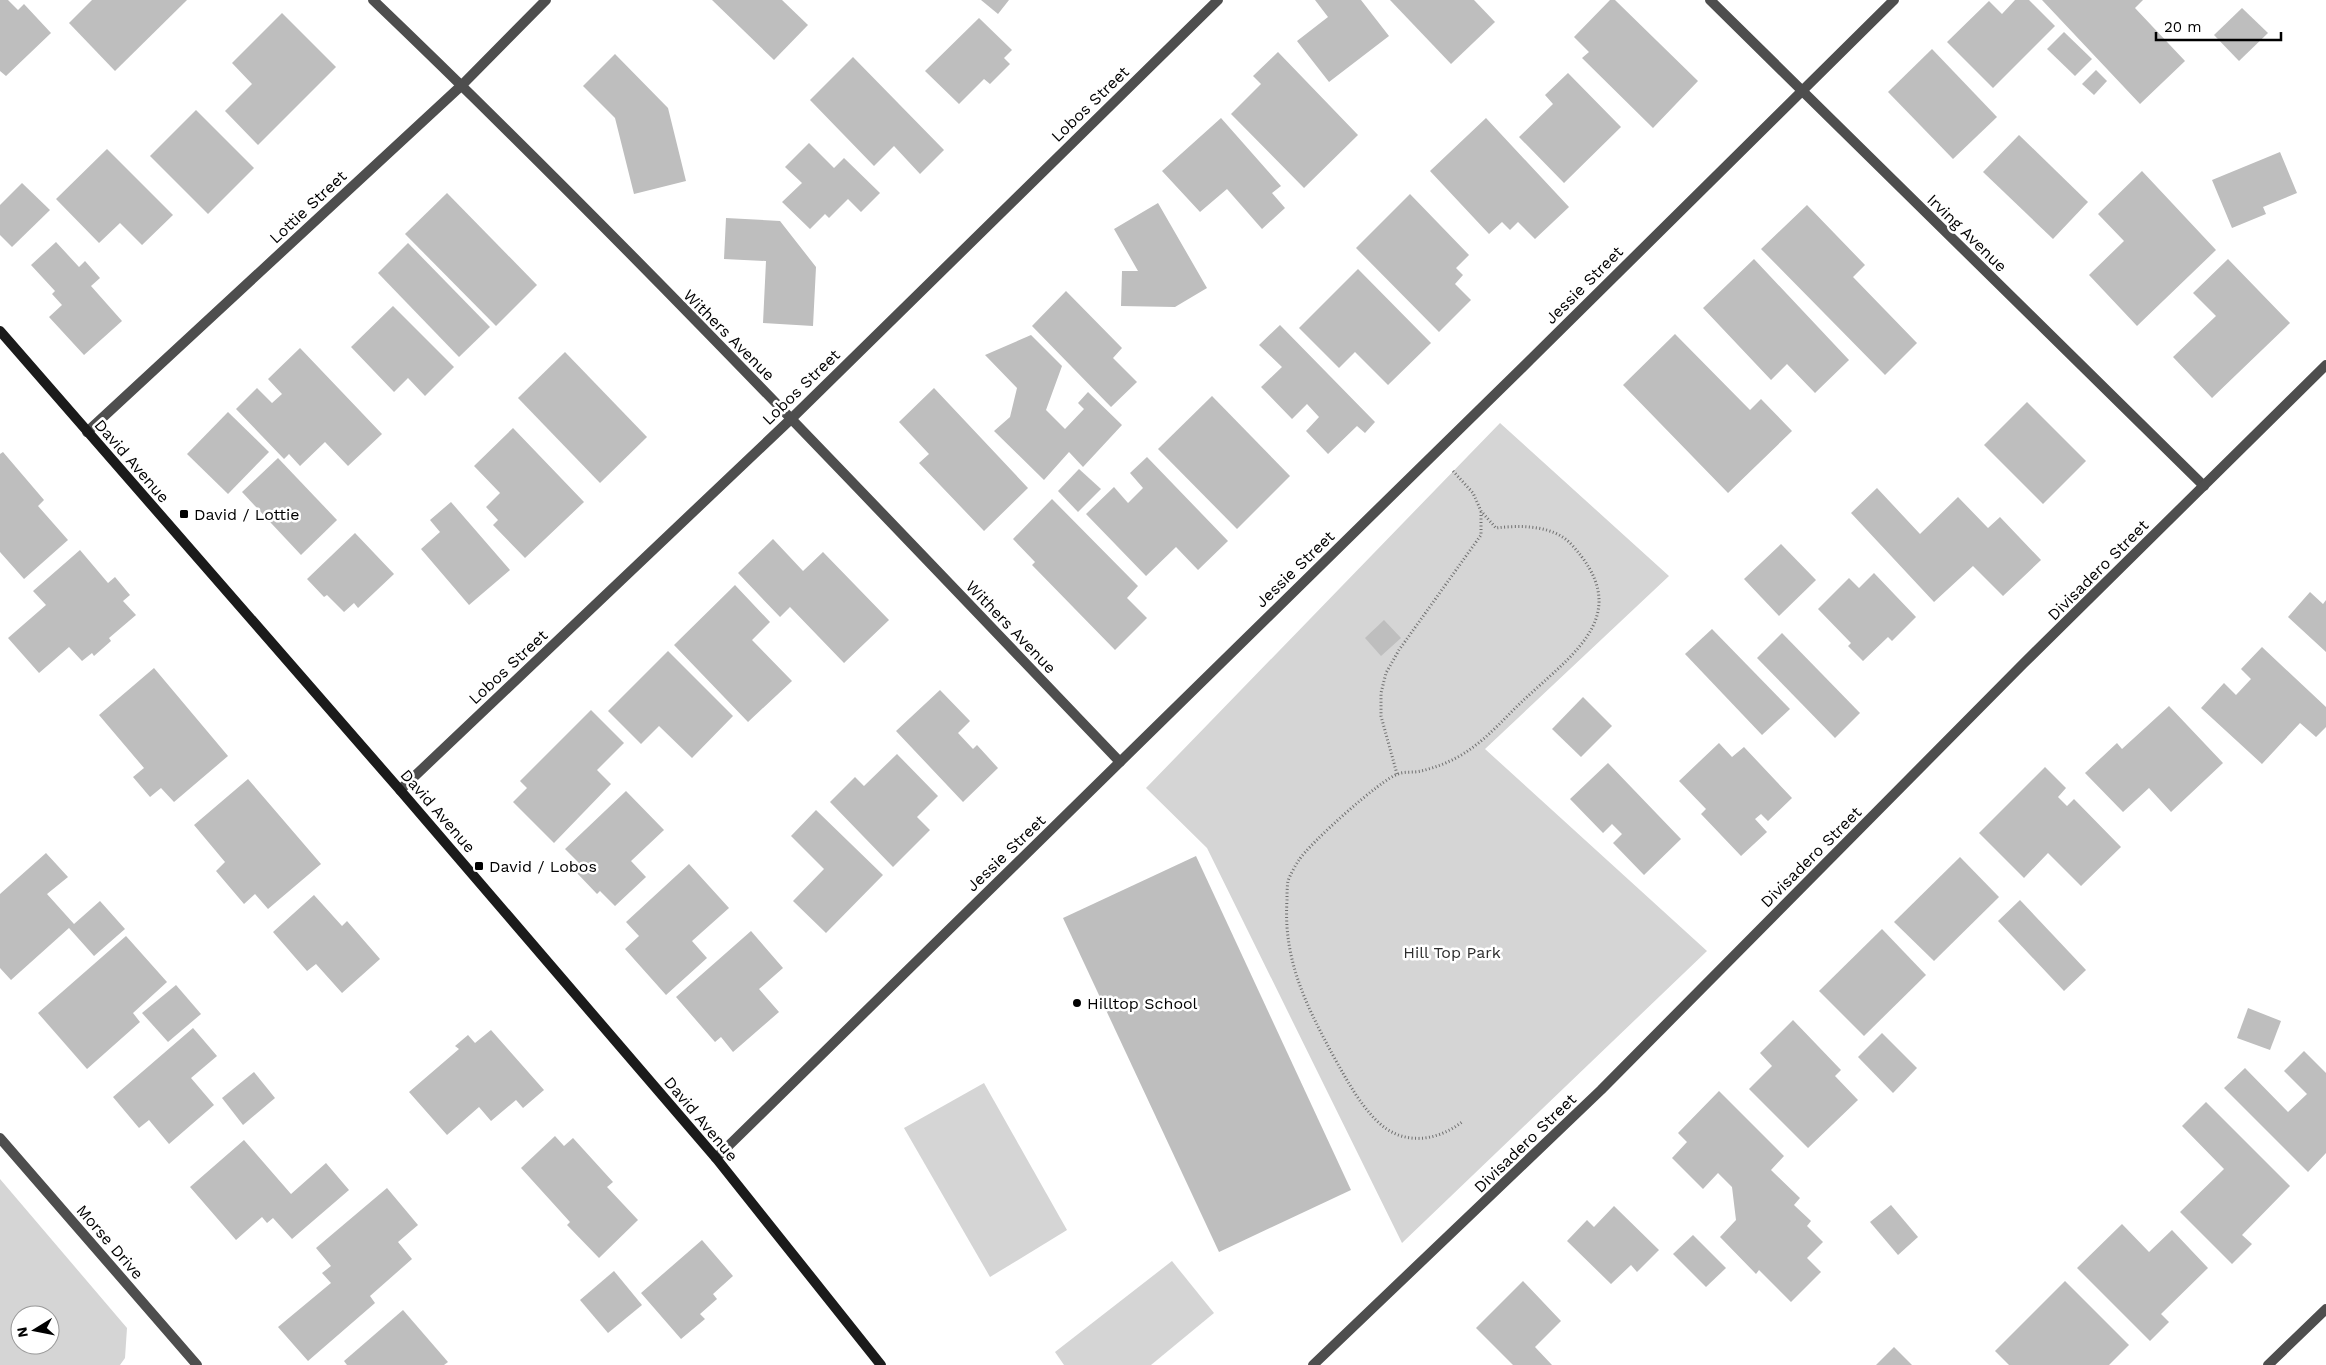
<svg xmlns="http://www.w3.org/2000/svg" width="2326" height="1365" font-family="'Work Sans',sans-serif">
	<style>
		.green { fill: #d5d5d5; fill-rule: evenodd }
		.building { fill: #bebebe }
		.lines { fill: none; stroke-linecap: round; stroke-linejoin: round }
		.path { stroke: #707070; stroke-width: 3; stroke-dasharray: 1 2.5; stroke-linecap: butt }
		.street { stroke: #4e4e4e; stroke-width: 10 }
		.secondary { stroke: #1b1b1b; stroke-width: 10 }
		.poi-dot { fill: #000; stroke: #fff; stroke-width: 2 }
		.labels { text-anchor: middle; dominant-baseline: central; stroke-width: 5; stroke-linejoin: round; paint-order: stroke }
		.street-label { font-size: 16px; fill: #000; stroke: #fff }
		.poi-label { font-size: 16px; fill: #000; stroke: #fff; text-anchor: start }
		.park-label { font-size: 16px; fill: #2c2c2c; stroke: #fff }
	</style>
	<rect width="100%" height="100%" fill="#fff"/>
	<g class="green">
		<path d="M 1500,423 L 1669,576 L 1485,749 L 1707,951 L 1402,1243 L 1207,848 L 1146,788 Z"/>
		<path d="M 984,1083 L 1067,1230 L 990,1277 L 904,1128 Z"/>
		<path d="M 0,1179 L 127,1328 L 125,1358 L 120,1365 L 0,1365 ZM 20,1315 L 50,1315 L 50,1345 L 20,1345 Z"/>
		<path d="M 1172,1261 L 1214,1313 L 1151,1365 L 1064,1365 L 1055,1352 Z"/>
	</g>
	<g class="building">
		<path d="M 0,0 L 8,0 L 18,10 L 24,4 L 51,33 L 6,76 L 0,71 Z"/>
		<path d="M 92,0 L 187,0 L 115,71 L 69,23 Z"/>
		<path d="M 712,0 L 782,0 L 808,25 L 774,60 Z"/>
		<path d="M 981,0 L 1009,0 L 998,14 Z"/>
		<path d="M 1315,0 L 1361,0 L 1389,36 L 1329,82 L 1297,41 L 1328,17 Z"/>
		<path d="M 1390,0 L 1474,0 L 1495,22 L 1451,64 Z"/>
		<path d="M 1610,0 L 1615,0 L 1698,81 L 1653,128 L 1582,58 L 1589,52 L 1574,37 Z"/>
		<path d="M 2015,0 L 2029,0 L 2055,26 L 1993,88 L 1947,42 L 1989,1 L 2002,14 Z"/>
		<path d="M 2042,0 L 2143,0 L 2135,8 L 2185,61 L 2140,104 Z"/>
		<path d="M 2242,8 L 2268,33 L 2239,61 L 2214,35 Z"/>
		<path d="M 282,13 L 336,67 L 258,145 L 225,111 L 252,84 L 232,63 Z"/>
		<path d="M 979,18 L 1012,50 L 1004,58 L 1010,64 L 990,84 L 984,79 L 959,104 L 925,71 Z"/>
		<path d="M 2064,32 L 2092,59 L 2075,76 L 2047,49 Z"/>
		<path d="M 1932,49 L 1997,117 L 1953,159 L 1888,92 Z"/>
		<path d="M 1278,52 L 1358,135 L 1304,188 L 1231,114 L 1261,84 L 1253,76 Z"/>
		<path d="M 615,54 L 668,108 L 686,181 L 634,194 L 615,118 L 583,86 Z"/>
		<path d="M 853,57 L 944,150 L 920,174 L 894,146 L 874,166 L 810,100 Z"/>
		<path d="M 2096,70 L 2107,81 L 2094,95 L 2082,84 Z"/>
		<path d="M 1568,73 L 1621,127 L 1564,183 L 1519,137 L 1553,104 L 1545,95 Z"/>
		<path d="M 196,110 L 254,168 L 208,214 L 150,156 Z"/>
		<path d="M 1221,118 L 1281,186 L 1272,193 L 1285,208 L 1262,229 L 1227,189 L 1200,212 L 1162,171 Z"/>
		<path d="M 1486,118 L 1569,207 L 1535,239 L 1518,222 L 1510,230 L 1502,222 L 1489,234 L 1430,171 Z"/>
		<path d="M 2019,135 L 2088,202 L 2053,239 L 1983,172 Z"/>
		<path d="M 809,143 L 834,168 L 844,158 L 880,193 L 861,212 L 848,199 L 829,218 L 825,214 L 810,229 L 782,202 L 802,183 L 785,167 Z"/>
		<path d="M 107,149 L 173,215 L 142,245 L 120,223 L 99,243 L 56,199 Z"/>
		<path d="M 2280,152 L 2297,193 L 2263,207 L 2266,214 L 2232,228 L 2212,180 Z"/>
		<path d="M 2142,171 L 2216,250 L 2137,326 L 2089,275 L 2124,241 L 2098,214 Z"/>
		<path d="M 22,183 L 50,210 L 12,247 L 0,235 L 0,205 Z"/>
		<path d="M 447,193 L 537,285 L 496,326 L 405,234 Z"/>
		<path d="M 1410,194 L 1469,255 L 1456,268 L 1463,275 L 1455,284 L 1471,300 L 1439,332 L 1356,248 Z"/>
		<path d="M 1158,203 L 1207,288 L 1175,307 L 1121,306 L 1122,271 L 1138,271 L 1114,229 Z"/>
		<path d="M 1807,205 L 1865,265 L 1853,277 L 1917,343 L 1885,375 L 1761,249 Z"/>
		<path d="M 726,218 L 780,221 L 816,267 L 813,326 L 763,323 L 766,261 L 724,259 Z"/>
		<path d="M 56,242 L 79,267 L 85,261 L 100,278 L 91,286 L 122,321 L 84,355 L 49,317 L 62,305 L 52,294 L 55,291 L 31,265 Z"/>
		<path d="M 408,243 L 490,327 L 459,357 L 378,273 Z"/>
		<path d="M 1754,259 L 1849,360 L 1815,393 L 1787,364 L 1771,380 L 1703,308 Z"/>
		<path d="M 2228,259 L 2290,323 L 2212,398 L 2173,357 L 2216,316 L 2193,293 Z"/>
		<path d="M 1358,269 L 1431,343 L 1388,385 L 1355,352 L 1339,368 L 1299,328 Z"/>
		<path d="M 1066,291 L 1122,348 L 1113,358 L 1137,382 L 1111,407 L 1032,326 Z"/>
		<path d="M 393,306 L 454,367 L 425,396 L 408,378 L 394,392 L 351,347 Z"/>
		<path d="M 1280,325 L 1375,422 L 1365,433 L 1357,426 L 1328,454 L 1306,431 L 1319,417 L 1307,404 L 1292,419 L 1261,387 L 1282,367 L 1259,345 Z"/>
		<path d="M 1675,334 L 1750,410 L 1761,399 L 1792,431 L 1728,493 L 1623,385 Z"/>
		<path d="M 1031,335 L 1062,366 L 1046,410 L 1065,429 L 1084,409 L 1078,403 L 1088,392 L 1122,425 L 1083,467 L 1069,452 L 1044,480 L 994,431 L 1010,417 L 1017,388 L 985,355 Z"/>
		<path d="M 300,348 L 382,434 L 348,466 L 325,442 L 300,466 L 289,454 L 284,459 L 236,409 L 257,388 L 272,403 L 282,394 L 268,379 Z"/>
		<path d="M 565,352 L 647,437 L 600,483 L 518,398 Z"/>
		<path d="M 934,388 L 1028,488 L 984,531 L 919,463 L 929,454 L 899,422 Z"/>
		<path d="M 1212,396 L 1290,476 L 1237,529 L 1158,449 Z"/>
		<path d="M 2027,402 L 2086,461 L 2043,504 L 1984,445 Z"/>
		<path d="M 228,412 L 269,452 L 228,494 L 187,454 Z"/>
		<path d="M 513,428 L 584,502 L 525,558 L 493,525 L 498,520 L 486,507 L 500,493 L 474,466 Z"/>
		<path d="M 3,452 L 44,500 L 38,506 L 68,540 L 24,579 L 0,552 L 0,454 Z"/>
		<path d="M 1147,457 L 1228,541 L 1198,570 L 1176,547 L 1146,576 L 1086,514 L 1114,487 L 1128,503 L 1143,488 L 1130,473 Z"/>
		<path d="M 278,458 L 337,520 L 301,555 L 242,492 Z"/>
		<path d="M 1079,469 L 1101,489 L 1078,512 L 1058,491 Z"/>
		<path d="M 1877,488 L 1920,534 L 1958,497 L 1988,528 L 2000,517 L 2041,560 L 2003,596 L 1973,566 L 1934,602 L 1851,513 Z"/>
		<path d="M 1052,499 L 1138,586 L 1127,598 L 1147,618 L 1115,650 L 1032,565 L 1035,562 L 1013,539 Z"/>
		<path d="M 451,502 L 510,570 L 469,605 L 421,549 L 440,532 L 430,520 Z"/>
		<path d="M 355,533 L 394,574 L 358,608 L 354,603 L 344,612 L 327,595 L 324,597 L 307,579 Z"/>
		<path d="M 773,539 L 803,571 L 823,552 L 889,620 L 844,663 L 790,607 L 780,617 L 738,573 Z"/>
		<path d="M 1781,544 L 1816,580 L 1779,616 L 1744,579 Z"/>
		<path d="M 80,550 L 108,583 L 115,577 L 130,595 L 123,601 L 136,615 L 109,638 L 111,641 L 94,656 L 92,653 L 82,661 L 69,647 L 39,673 L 8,638 L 46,605 L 33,591 Z"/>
		<path d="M 1874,573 L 1916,617 L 1892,641 L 1888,637 L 1863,661 L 1848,646 L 1851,643 L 1818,609 L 1849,578 L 1859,588 Z"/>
		<path d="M 735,585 L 770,622 L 752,640 L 792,681 L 748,722 L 674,645 Z"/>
		<path d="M 2310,592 L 2323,604 L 2326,600 L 2326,652 L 2288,617 Z"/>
		<path d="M 1384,620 L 1401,638 L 1381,656 L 1365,638 Z"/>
		<path d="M 1712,629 L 1790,709 L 1762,735 L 1685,654 Z"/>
		<path d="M 1782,633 L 1860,713 L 1835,738 L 1757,658 Z"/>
		<path d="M 2262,647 L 2326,707 L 2326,727 L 2316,737 L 2300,723 L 2262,764 L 2201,708 L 2224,683 L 2236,695 L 2251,679 L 2241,669 Z"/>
		<path d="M 668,651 L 733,716 L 692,758 L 659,726 L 641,744 L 608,711 Z"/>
		<path d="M 154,668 L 228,756 L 174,802 L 161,788 L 150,797 L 133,777 L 144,768 L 99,715 Z"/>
		<path d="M 940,690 L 970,721 L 958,733 L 973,749 L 977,745 L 998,768 L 963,802 L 896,731 Z"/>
		<path d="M 1583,697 L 1612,726 L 1581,757 L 1552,729 Z"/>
		<path d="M 2169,706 L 2223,763 L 2171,812 L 2149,788 L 2123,812 L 2085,773 L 2117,743 L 2122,749 Z"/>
		<path d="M 591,710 L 624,743 L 597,770 L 611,784 L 554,843 L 513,802 L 527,788 L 520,781 Z"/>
		<path d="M 1719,743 L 1732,757 L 1744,747 L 1792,798 L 1768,821 L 1761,814 L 1755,819 L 1767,832 L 1741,856 L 1701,814 L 1706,809 L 1679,781 Z"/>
		<path d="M 897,754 L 938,796 L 917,817 L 930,830 L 893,867 L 830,802 L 855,777 L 864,786 Z"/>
		<path d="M 1608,763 L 1681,839 L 1644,875 L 1613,843 L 1622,834 L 1612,824 L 1603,833 L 1570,799 Z"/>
		<path d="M 2045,767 L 2066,788 L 2058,797 L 2067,806 L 2074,799 L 2121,847 L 2081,886 L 2048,853 L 2024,878 L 1979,833 Z"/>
		<path d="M 248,779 L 321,864 L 268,909 L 255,894 L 244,904 L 216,871 L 225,862 L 194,825 Z"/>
		<path d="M 626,791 L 664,830 L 631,861 L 646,877 L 615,906 L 600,891 L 597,894 L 576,872 L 582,866 L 565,849 Z"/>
		<path d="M 816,810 L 883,875 L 826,933 L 793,901 L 824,869 L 791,836 Z"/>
		<path d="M 46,853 L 68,877 L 47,894 L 74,924 L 100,901 L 125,929 L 94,956 L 69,928 L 11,980 L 0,968 L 0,894 Z"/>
		<path d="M 1196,856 L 1351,1190 L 1219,1252 L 1063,918 Z"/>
		<path d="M 1960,857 L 1999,897 L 1934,961 L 1894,922 Z"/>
		<path d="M 689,864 L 729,908 L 692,941 L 707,958 L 666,995 L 625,949 L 639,936 L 626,922 Z"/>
		<path d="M 314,895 L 342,926 L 347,921 L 380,959 L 342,993 L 316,964 L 307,971 L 273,932 Z"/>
		<path d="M 2020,900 L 2086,970 L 2064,991 L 1998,921 Z"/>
		<path d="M 1882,929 L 1926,975 L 1864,1036 L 1819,991 Z"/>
		<path d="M 751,931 L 783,968 L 759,989 L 779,1012 L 733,1052 L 721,1037 L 715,1042 L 676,997 Z"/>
		<path d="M 126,936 L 167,982 L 133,1013 L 140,1022 L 87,1069 L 38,1013 Z"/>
		<path d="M 176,985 L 201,1014 L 168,1042 L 142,1013 Z"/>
		<path d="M 2248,1008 L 2281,1021 L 2270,1050 L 2237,1038 Z"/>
		<path d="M 1793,1020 L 1841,1070 L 1835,1076 L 1858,1100 L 1808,1148 L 1749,1089 L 1772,1066 L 1760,1053 Z"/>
		<path d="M 193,1028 L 217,1056 L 191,1078 L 214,1105 L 169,1144 L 149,1120 L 139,1128 L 113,1097 Z"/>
		<path d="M 491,1030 L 544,1090 L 523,1108 L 516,1100 L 491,1121 L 479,1107 L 447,1135 L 409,1092 L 459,1049 L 455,1046 L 468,1035 L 475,1043 Z"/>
		<path d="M 1882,1033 L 1917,1068 L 1893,1093 L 1858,1057 Z"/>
		<path d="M 2304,1051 L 2326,1073 L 2326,1153 L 2308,1172 L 2224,1088 L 2245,1068 L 2288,1112 L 2307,1094 L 2284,1071 Z"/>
		<path d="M 254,1072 L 275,1098 L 243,1125 L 222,1098 Z"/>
		<path d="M 1719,1091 L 1784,1156 L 1771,1170 L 1800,1198 L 1794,1205 L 1811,1221 L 1807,1226 L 1823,1242 L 1807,1258 L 1821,1272 L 1791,1302 L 1759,1270 L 1756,1274 L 1720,1237 L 1736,1220 L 1732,1187 L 1718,1173 L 1703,1189 L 1672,1158 L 1687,1142 L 1678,1133 Z"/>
		<path d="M 2206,1102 L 2290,1186 L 2242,1235 L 2252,1244 L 2232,1264 L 2180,1212 L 2224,1169 L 2182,1126 Z"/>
		<path d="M 555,1136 L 564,1146 L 573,1138 L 613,1182 L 607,1187 L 638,1220 L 599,1258 L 567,1225 L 570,1222 L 521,1168 Z"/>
		<path d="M 244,1140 L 291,1194 L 326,1163 L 349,1190 L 292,1239 L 273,1218 L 267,1223 L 262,1217 L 236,1240 L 190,1187 Z"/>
		<path d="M 387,1188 L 418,1225 L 398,1242 L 412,1259 L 370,1296 L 375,1303 L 308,1361 L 278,1327 L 331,1283 L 322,1273 L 331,1266 L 316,1248 Z"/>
		<path d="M 1891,1205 L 1918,1237 L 1898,1255 L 1870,1222 Z"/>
		<path d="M 1614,1206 L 1659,1250 L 1637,1272 L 1631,1265 L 1611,1284 L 1567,1241 L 1587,1220 L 1594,1227 Z"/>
		<path d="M 2122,1224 L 2149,1252 L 2172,1230 L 2208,1268 L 2161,1314 L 2169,1322 L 2150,1341 L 2077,1268 Z"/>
		<path d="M 1693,1235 L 1726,1268 L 1706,1287 L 1673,1254 Z"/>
		<path d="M 702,1240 L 733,1276 L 713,1294 L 717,1299 L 700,1314 L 705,1319 L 681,1339 L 641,1293 Z"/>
		<path d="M 614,1271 L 642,1305 L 608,1333 L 580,1300 Z"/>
		<path d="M 1523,1281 L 1561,1321 L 1535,1347 L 1552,1365 L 1513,1365 L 1476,1328 Z"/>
		<path d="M 2065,1281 L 2129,1345 L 2109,1365 L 2009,1365 L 1995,1351 Z"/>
		<path d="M 403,1310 L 448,1362 L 444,1365 L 347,1365 L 344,1361 Z"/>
		<path d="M 1894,1347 L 1912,1365 L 1876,1365 Z"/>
	</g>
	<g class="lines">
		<g class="path">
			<path d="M 1453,471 L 1473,493 L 1481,511 L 1496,528 C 1520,525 1553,525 1571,544 C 1634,612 1578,650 1528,696 C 1508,714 1490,736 1469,750 C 1455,760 1438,767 1421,771 C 1414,773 1405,771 1398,774 C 1381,779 1309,844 1299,860 C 1295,866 1290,875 1288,881 C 1287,887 1287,894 1287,900 C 1283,961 1307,1007 1335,1059 C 1348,1082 1359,1103 1377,1121 C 1402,1146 1436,1142 1462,1122"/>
			<path d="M 1397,774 L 1381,716 L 1381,693 L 1386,673 L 1399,650 L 1481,535 L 1481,512"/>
		</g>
		<g class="street">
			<path d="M 373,0 C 630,246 874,505 1120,762"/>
			<path d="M 1710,0 L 2204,486"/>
			<path d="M 87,432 L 462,85 L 546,0"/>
			<path d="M 400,790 L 791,419 L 1218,0"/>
			<path d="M 0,1138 L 197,1365"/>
			<path d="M 716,1158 L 1530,360 L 1894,0"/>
			<path d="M 1313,1365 L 1601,1090 L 2023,664 L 2326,365"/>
			<path d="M 2268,1365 L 2326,1309"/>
		</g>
		<path class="secondary" d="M 0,331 L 400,790 L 716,1158 L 881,1365"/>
	</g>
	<g class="poi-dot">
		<rect x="179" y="509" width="10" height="10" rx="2.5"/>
		<rect x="474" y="861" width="10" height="10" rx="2.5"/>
		<circle cx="1077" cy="1003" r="5"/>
	</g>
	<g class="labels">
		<g class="street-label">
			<text transform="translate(1090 104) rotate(-44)">Lobos Street</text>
			<text transform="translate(308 207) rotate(-43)">Lottie Street</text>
			<text transform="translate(1967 233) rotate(44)">Irving Avenue</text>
			<text transform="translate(1584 285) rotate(-45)">Jessie Street</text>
			<text transform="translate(729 335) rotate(45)">Withers Avenue</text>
			<text transform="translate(801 387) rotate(-44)">Lobos Street</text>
			<text transform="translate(132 461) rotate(49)">David Avenue</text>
			<text transform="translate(1295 569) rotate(-44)">Jessie Street</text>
			<text transform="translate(2098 570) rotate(-45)">Divisadero Street</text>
			<text transform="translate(1011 627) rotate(46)">Withers Avenue</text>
			<text transform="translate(508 667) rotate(-43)">Lobos Street</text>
			<text transform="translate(438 811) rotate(49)">David Avenue</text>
			<text transform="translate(1006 853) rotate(-44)">Jessie Street</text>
			<text transform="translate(1811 857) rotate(-45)">Divisadero Street</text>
			<text transform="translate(701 1119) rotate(50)">David Avenue</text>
			<text transform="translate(1525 1143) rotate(-44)">Divisadero Street</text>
			<text transform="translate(110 1242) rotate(49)">Morse Drive</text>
		</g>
		<g class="poi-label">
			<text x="194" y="514">David / Lottie</text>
			<text x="489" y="866">David / Lobos</text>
			<text x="1087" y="1003">Hilltop School</text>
		</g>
		<g class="park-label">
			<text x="1452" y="952">Hill Top Park</text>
		</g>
	</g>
	<g transform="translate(35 1330) rotate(260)"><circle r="24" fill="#ffffff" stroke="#999999"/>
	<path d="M0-4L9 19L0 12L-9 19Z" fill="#000000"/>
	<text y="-8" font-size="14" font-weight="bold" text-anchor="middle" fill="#000000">N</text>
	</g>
	<path d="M2156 32v8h125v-8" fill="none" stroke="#000000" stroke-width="2.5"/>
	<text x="2164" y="32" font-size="15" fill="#000000" stroke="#ffffff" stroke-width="4" paint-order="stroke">20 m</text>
</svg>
